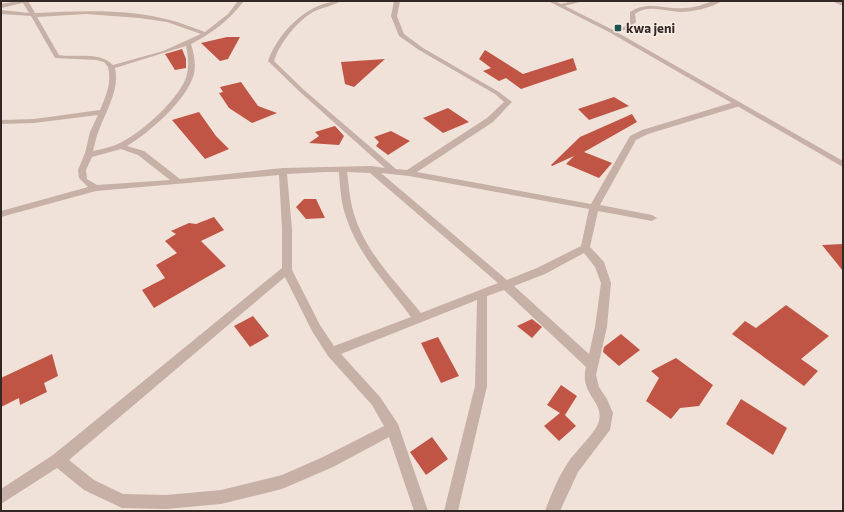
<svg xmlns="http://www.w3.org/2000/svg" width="844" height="512" font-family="Commissioner,sans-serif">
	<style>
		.building { fill: #c15545 }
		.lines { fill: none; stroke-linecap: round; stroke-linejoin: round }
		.minor { fill: #c7b0a5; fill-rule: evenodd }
		.tertiary { fill: #c7b0a5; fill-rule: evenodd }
		.poi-dot { fill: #1e5250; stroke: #f8ece4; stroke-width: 1.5 }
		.labels { text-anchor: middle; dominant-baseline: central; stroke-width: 3; stroke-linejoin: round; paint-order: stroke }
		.far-poi-label { font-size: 13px; font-weight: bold; fill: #332826; stroke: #f8ece4; text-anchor: start }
	</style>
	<rect width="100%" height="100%" fill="#f0e2d8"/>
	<g class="building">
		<path d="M 227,37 L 240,37 L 228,59 L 220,61 L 201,43 Z"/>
		<path d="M 182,49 L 186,59 L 186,68 L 175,70 L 165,54 Z"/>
		<path d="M 485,50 L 523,74 L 573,58 L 577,70 L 521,89 L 506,78 L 499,81 L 483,71 L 491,68 L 479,59 Z"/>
		<path d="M 385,59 L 354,87 L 345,84 L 341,62 Z"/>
		<path d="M 241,82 L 258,106 L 277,113 L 252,123 L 229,108 L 219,93 L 223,92 L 220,87 Z"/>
		<path d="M 614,97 L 629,106 L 589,120 L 578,109 Z"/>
		<path d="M 448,108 L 469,122 L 443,133 L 423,118 Z"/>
		<path d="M 199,112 L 216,136 L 229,149 L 205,159 L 172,120 Z"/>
		<path d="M 632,114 L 637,122 L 584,152 L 612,163 L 599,178 L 566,164 L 574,156 L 552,166 L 551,165 L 580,137 Z"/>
		<path d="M 335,126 L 344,136 L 339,145 L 309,143 L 319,136 L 315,132 Z"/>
		<path d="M 391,131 L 410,141 L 388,155 L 376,146 L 379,142 L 374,137 Z"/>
		<path d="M 304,199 L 316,199 L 325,218 L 306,219 L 296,207 Z"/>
		<path d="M 214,217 L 224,230 L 201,241 L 226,266 L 154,308 L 142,290 L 165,278 L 156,265 L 177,253 L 165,241 L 176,234 L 171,231 L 189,223 L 196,224 Z"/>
		<path d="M 843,244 L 843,271 L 822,245 Z"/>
		<path d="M 786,305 L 829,336 L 801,359 L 818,371 L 804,386 L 732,334 L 745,321 L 756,328 Z"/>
		<path d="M 253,316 L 269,336 L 250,347 L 234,326 Z"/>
		<path d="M 532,319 L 542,327 L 532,338 L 517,326 Z"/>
		<path d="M 621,334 L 640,350 L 619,366 L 603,352 L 604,347 Z"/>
		<path d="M 438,337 L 459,376 L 441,383 L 421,343 Z"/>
		<path d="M 52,354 L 58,376 L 44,383 L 47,392 L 20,405 L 19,398 L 1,407 L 1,378 Z"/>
		<path d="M 676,358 L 713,385 L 699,406 L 680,408 L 671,419 L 646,401 L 659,378 L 651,371 Z"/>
		<path d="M 561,385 L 577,396 L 565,415 L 576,426 L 559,441 L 544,426 L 560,413 L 547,405 Z"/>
		<path d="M 741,399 L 787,428 L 773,455 L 726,424 Z"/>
		<path d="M 432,437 L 448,459 L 426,475 L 410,452 Z"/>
	</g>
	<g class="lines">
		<g class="minor">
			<path d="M 17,1 L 28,1 L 35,13 C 79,11 126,8 170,20 C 182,23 193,28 205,32 L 228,14 L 238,1 L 244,1 C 229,20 213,33 191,44 C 194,53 196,64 194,74 C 187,100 149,133 127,146 L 144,151 L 180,179 L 283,168 L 371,166 L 385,168 L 300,92 L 268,61 C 278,32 309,1 341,1 C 333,6 323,7 315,11 C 298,20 280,42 274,61 L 304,90 L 396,169 L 407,170 L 487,118 L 504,102 L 495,94 L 419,50 L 399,36 L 391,16 L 394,1 L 400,1 L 397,16 L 404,34 L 423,48 L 499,92 L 512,102 L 493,122 L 417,172 L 591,204 L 630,136 L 642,130 L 734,102 L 740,102 L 740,106 L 648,134 L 636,140 L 600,205 L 652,215 L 657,218 L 652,221 L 598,211 L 590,247 L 604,262 L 611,283 L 607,327 L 596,375 L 599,387 L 607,399 L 613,413 L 610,430 L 578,472 L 560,511 L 545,511 C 551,495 559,475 569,461 C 576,451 597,431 599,421 C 604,401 579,394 586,367 L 504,290 L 487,296 L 487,386 L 458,511 L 444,511 L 475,386 L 477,300 L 341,354 L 380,397 L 398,424 L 428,511 L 414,511 L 389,437 L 333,467 L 282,489 L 221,504 L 166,509 L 122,508 L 84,490 L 57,468 L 1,504 L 1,489 L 53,455 L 282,268 L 282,229 L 279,175 L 96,191 L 1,217 L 1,211 L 88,187 L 79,178 L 78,170 L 85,153 L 90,132 L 98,115 L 34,123 L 1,124 L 1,120 L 34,119 L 100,110 C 106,96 112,82 108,67 L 104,62 L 96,60 L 55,58 L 31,16 L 1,14 L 1,10 L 29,13 L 23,3 L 1,8 L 1,4 ZM 86,14 L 139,18 L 167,22 L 201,34 L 163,51 L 113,65 C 99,51 77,58 59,55 L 37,17 ZM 186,46 C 188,55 189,65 187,74 C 182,97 141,133 120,143 C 112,147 102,149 93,151 C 95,144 96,137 99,130 C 106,111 120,90 115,68 ZM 121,149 L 138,155 L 170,180 L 97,185 L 87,179 L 86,170 L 92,157 ZM 325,172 L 339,172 C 340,187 341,203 346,217 C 358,255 388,285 411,317 L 334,346 L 320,325 L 292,270 L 292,229 L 287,174 ZM 347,172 L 370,173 L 498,283 L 421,313 C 397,283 367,254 355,217 C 350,203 349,187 347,172 ZM 381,173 L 409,176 L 589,209 L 581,246 L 537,268 L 507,280 ZM 584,253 L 595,267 L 601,283 L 595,327 L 589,354 L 514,286 L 545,274 ZM 285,277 L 312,331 L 328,356 L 372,405 L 384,426 L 323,457 L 282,475 L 221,490 L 166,495 L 123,494 L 94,480 L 69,460 Z"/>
			<path d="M 573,1 L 584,1 L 560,7 L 557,5 Z"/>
			<path d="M 713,1 L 722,1 C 711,8 692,12 680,12 C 665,11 648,4 635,14 L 636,22 L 628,29 L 611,33 L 608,31 L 624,27 L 630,22 L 630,12 C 648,0 666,10 685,8 C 695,8 704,4 713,1 Z"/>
			<path d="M 833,1 L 843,2 L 843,6 L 834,2 Z"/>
		</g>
		<path class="tertiary" d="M 548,1 L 555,1 L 613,30 L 843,161 L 843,167 L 609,32 Z"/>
	</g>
	<rect class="poi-dot" x="614" y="24" width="8" height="8" rx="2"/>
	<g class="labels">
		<g class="far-poi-label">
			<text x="626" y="28">kwa jeni</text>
		</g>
	</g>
	<rect width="844" height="512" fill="none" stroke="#332826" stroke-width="4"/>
</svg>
